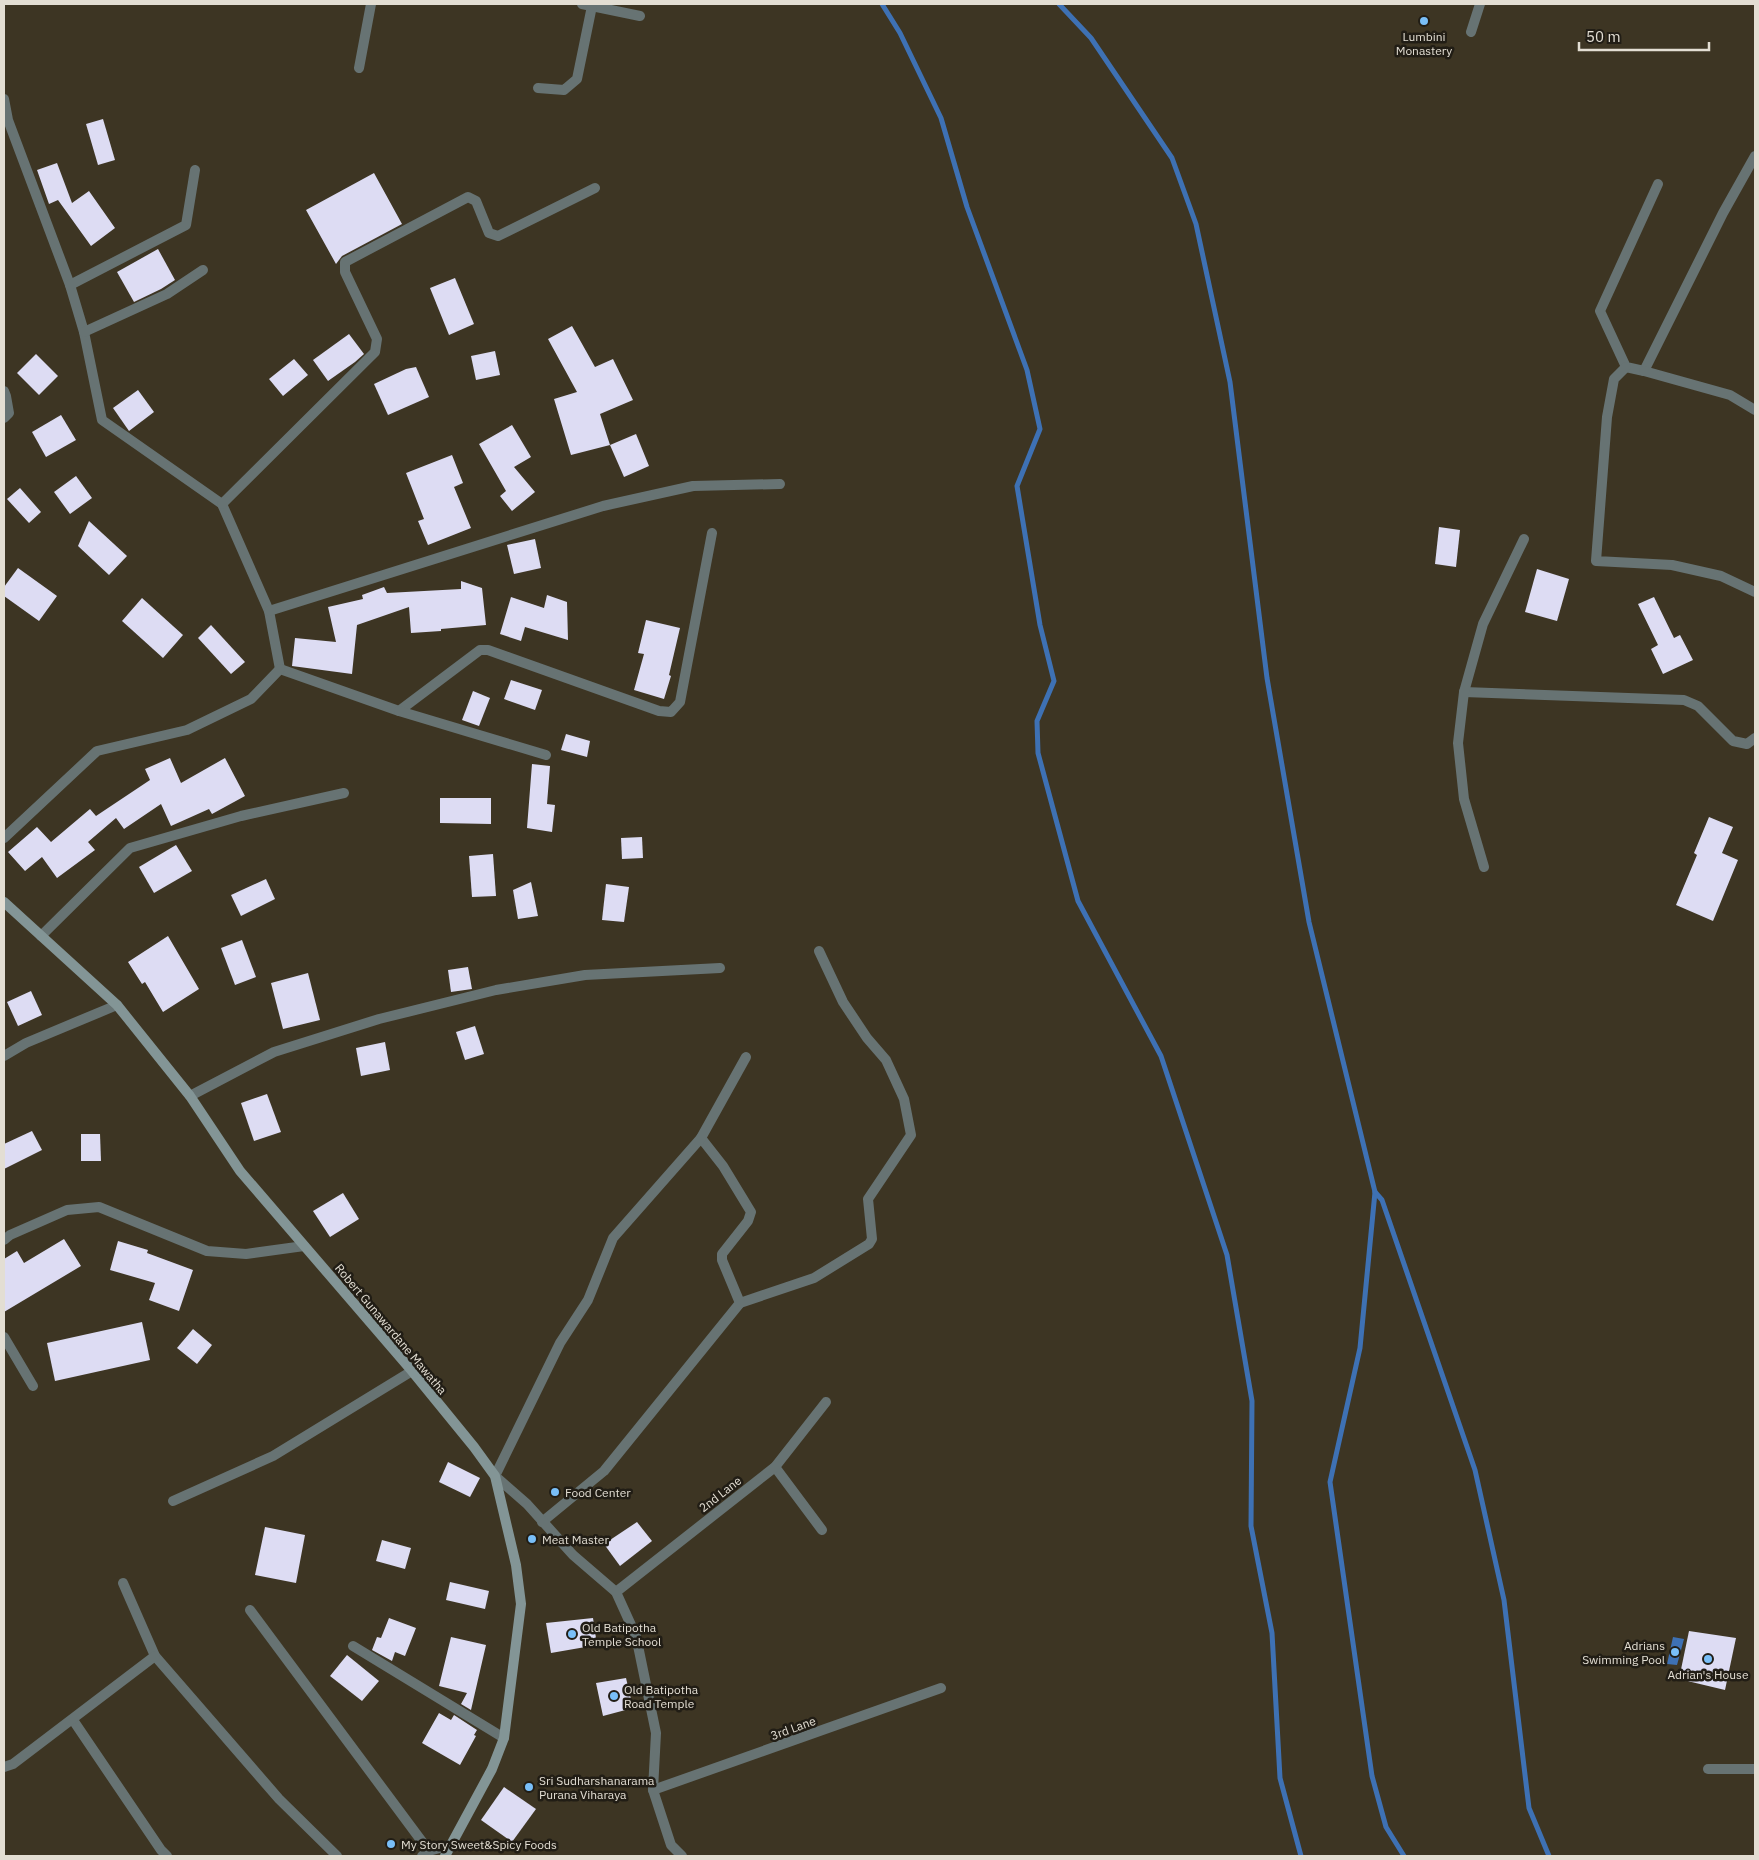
<svg xmlns="http://www.w3.org/2000/svg" width="1759" height="1860" font-family="'IBM Plex Sans',sans-serif">
	<style>
		.water { fill: #3e71b4 }
		.lines { fill: none; stroke-linecap: round; stroke-linejoin: round }
		.stream { stroke: #3e71b4; stroke-width: 5 }
		.building { fill: #dddcf3 }
		.street { stroke: #677373; stroke-width: 10 }
		.secondary { stroke: #839596; stroke-width: 10 }
		.poi-dot { fill: #79bff8; stroke: #211d15; stroke-width: 2 }
		.labels { text-anchor: middle; dominant-baseline: central; stroke-width: 5; stroke-linejoin: round; paint-order: stroke }
		.poi-label { font-size: 12px; fill: #e3ded3; stroke: #211d15; text-anchor: start }
		.street-label { font-size: 12px; fill: #e3ded3; stroke: #211d15 }
	</style>
	<rect width="100%" height="100%" fill="#3d3523"/>
	<path class="water" d="M 1673,1637 L 1684,1639 L 1677,1665 L 1667,1664 Z"/>
	<g class="lines">
		<g class="stream">
			<path d="M 882,4 L 900,33 L 941,118 L 967,207 L 1027,370 L 1040,429 L 1017,486 L 1040,625 L 1054,681 L 1037,721 L 1038,753 L 1078,901 L 1161,1056 L 1227,1255 L 1252,1401 L 1251,1526 L 1272,1633 L 1280,1778 L 1301,1856"/>
			<path d="M 1059,4 L 1091,38 L 1172,158 L 1196,224 L 1230,382 L 1267,678 L 1309,922 L 1375,1192 L 1360,1348 L 1330,1482 L 1372,1776 L 1386,1827 L 1404,1856"/>
			<path d="M 1375,1192 L 1382,1200 L 1475,1470 L 1504,1600 L 1529,1808 L 1549,1856"/>
		</g>
	</g>
	<g class="building">
		<path d="M 103,119 L 115,160 L 98,165 L 86,124 Z"/>
		<path d="M 57,163 L 72,203 L 89,191 L 115,228 L 91,246 L 58,200 L 49,204 L 37,170 Z"/>
		<path d="M 374,173 L 402,224 L 342,256 L 336,264 L 306,210 Z"/>
		<path d="M 158,249 L 175,280 L 161,289 L 134,302 L 117,272 Z"/>
		<path d="M 455,278 L 474,324 L 449,335 L 430,288 Z"/>
		<path d="M 572,326 L 595,367 L 613,359 L 633,400 L 600,414 L 610,445 L 571,455 L 554,399 L 577,392 L 548,339 Z"/>
		<path d="M 349,334 L 364,354 L 355,362 L 328,381 L 313,360 Z"/>
		<path d="M 495,351 L 500,375 L 476,380 L 471,356 Z"/>
		<path d="M 36,354 L 58,376 L 39,395 L 17,373 Z"/>
		<path d="M 294,359 L 308,375 L 283,396 L 269,379 Z"/>
		<path d="M 416,367 L 429,397 L 388,415 L 374,384 L 406,369 Z"/>
		<path d="M 138,390 L 154,412 L 129,431 L 113,408 Z"/>
		<path d="M 61,415 L 76,440 L 46,457 L 32,432 Z"/>
		<path d="M 512,425 L 531,457 L 514,467 L 535,492 L 512,511 L 500,496 L 506,491 L 479,444 Z"/>
		<path d="M 636,434 L 649,466 L 624,477 L 610,445 Z"/>
		<path d="M 452,455 L 463,483 L 454,487 L 471,528 L 428,545 L 418,521 L 424,519 L 406,473 Z"/>
		<path d="M 76,476 L 92,498 L 70,514 L 54,492 Z"/>
		<path d="M 20,488 L 41,512 L 29,523 L 7,499 Z"/>
		<path d="M 89,521 L 127,556 L 109,575 L 78,546 Z"/>
		<path d="M 1439,527 L 1460,530 L 1456,567 L 1435,564 Z"/>
		<path d="M 535,539 L 541,568 L 514,574 L 507,545 Z"/>
		<path d="M 18,568 L 57,596 L 39,621 L 4,596 L 4,587 Z"/>
		<path d="M 1537,569 L 1569,579 L 1557,621 L 1525,612 Z"/>
		<path d="M 461,581 L 482,588 L 486,625 L 441,629 L 441,631 L 411,633 L 409,607 L 357,625 L 352,674 L 292,666 L 295,638 L 336,642 L 328,607 L 363,599 L 362,595 L 384,587 L 387,593 L 461,589 Z"/>
		<path d="M 547,595 L 567,602 L 568,640 L 525,627 L 521,641 L 500,634 L 511,597 L 544,608 Z"/>
		<path d="M 1654,597 L 1674,638 L 1680,635 L 1693,660 L 1663,674 L 1651,649 L 1658,645 L 1638,604 Z"/>
		<path d="M 142,598 L 183,635 L 163,658 L 122,621 Z"/>
		<path d="M 646,620 L 680,628 L 669,675 L 671,676 L 664,699 L 634,690 L 644,654 L 638,653 Z"/>
		<path d="M 211,625 L 245,662 L 231,674 L 198,638 Z"/>
		<path d="M 511,680 L 542,690 L 535,710 L 504,699 Z"/>
		<path d="M 473,691 L 490,698 L 479,726 L 462,720 Z"/>
		<path d="M 566,734 L 590,741 L 587,757 L 561,750 Z"/>
		<path d="M 170,758 L 181,783 L 225,758 L 245,796 L 212,814 L 209,809 L 171,826 L 161,804 L 124,829 L 116,818 L 88,842 L 95,850 L 57,878 L 42,857 L 25,871 L 8,852 L 37,827 L 51,842 L 90,809 L 96,816 L 150,780 L 145,769 Z"/>
		<path d="M 532,764 L 550,766 L 547,804 L 555,805 L 552,832 L 527,828 Z"/>
		<path d="M 440,798 L 491,798 L 491,824 L 440,823 Z"/>
		<path d="M 1709,817 L 1733,827 L 1722,853 L 1738,860 L 1713,921 L 1676,905 L 1697,855 L 1694,853 Z"/>
		<path d="M 642,837 L 643,858 L 622,859 L 621,838 Z"/>
		<path d="M 176,845 L 192,871 L 154,893 L 139,867 Z"/>
		<path d="M 493,854 L 496,896 L 472,897 L 469,856 Z"/>
		<path d="M 266,879 L 275,899 L 241,916 L 231,895 Z"/>
		<path d="M 531,882 L 538,916 L 518,919 L 513,890 Z"/>
		<path d="M 606,884 L 629,887 L 624,922 L 602,920 Z"/>
		<path d="M 168,936 L 199,989 L 163,1012 L 145,982 L 142,984 L 128,962 Z"/>
		<path d="M 242,940 L 256,977 L 235,985 L 221,948 Z"/>
		<path d="M 468,967 L 472,989 L 451,992 L 448,970 Z"/>
		<path d="M 308,973 L 320,1020 L 283,1029 L 271,983 Z"/>
		<path d="M 31,991 L 42,1015 L 18,1026 L 7,1002 Z"/>
		<path d="M 475,1026 L 484,1054 L 465,1060 L 456,1032 Z"/>
		<path d="M 385,1042 L 390,1070 L 361,1076 L 356,1048 Z"/>
		<path d="M 267,1094 L 281,1132 L 254,1141 L 241,1103 Z"/>
		<path d="M 32,1131 L 42,1150 L 4,1169 L 4,1144 Z"/>
		<path d="M 81,1134 L 100,1134 L 101,1161 L 81,1161 Z"/>
		<path d="M 343,1193 L 359,1219 L 330,1237 L 313,1211 Z"/>
		<path d="M 64,1239 L 81,1266 L 4,1312 L 4,1259 L 17,1251 L 24,1263 Z"/>
		<path d="M 118,1241 L 148,1250 L 147,1253 L 193,1270 L 179,1311 L 149,1300 L 155,1283 L 110,1270 Z"/>
		<path d="M 142,1322 L 150,1360 L 55,1381 L 47,1343 Z"/>
		<path d="M 193,1329 L 212,1345 L 197,1364 L 177,1348 Z"/>
		<path d="M 448,1462 L 480,1478 L 470,1497 L 439,1482 Z"/>
		<path d="M 637,1522 L 652,1541 L 620,1566 L 604,1544 Z"/>
		<path d="M 265,1527 L 305,1535 L 296,1583 L 255,1575 Z"/>
		<path d="M 382,1540 L 411,1548 L 405,1569 L 376,1561 Z"/>
		<path d="M 450,1582 L 489,1591 L 485,1609 L 446,1600 Z"/>
		<path d="M 389,1618 L 416,1628 L 405,1656 L 395,1652 L 392,1661 L 372,1650 L 377,1637 L 381,1638 Z"/>
		<path d="M 593,1618 L 597,1645 L 551,1653 L 546,1623 Z"/>
		<path d="M 1689,1631 L 1736,1638 L 1725,1690 L 1679,1679 Z"/>
		<path d="M 451,1637 L 486,1645 L 471,1710 L 461,1704 L 467,1693 L 439,1686 Z"/>
		<path d="M 347,1655 L 379,1681 L 362,1701 L 330,1676 Z"/>
		<path d="M 626,1678 L 633,1708 L 603,1716 L 596,1683 Z"/>
		<path d="M 439,1713 L 451,1720 L 454,1715 L 477,1730 L 474,1735 L 476,1736 L 460,1765 L 422,1743 Z"/>
		<path d="M 504,1787 L 536,1809 L 512,1842 L 481,1820 Z"/>
	</g>
	<g class="lines">
		<g class="street">
			<path d="M 582,4 L 640,16"/>
			<path d="M 1471,32 L 1480,4"/>
			<path d="M 359,68 L 371,4"/>
			<path d="M 538,88 L 564,90 L 577,79 L 592,6"/>
			<path d="M 4,99 L 8,120 L 70,285 L 84,332 L 102,420 L 222,504 L 269,611 L 280,669"/>
			<path d="M 1658,184 L 1600,311 L 1626,367 L 1644,371 L 1723,213 L 1755,156"/>
			<path d="M 70,285 L 186,225 L 195,170"/>
			<path d="M 84,332 L 167,294 L 203,270"/>
			<path d="M 1626,367 L 1614,379 L 1607,417 L 1596,561 L 1672,565 L 1721,576 L 1755,592"/>
			<path d="M 1644,371 L 1730,395 L 1755,410"/>
			<path d="M 4,391 L 6,396 L 9,413 L 4,418"/>
			<path d="M 222,504 L 375,352 L 377,339 L 345,272 L 345,262 L 468,197 L 476,201 L 489,233 L 498,236 L 595,188"/>
			<path d="M 269,611 L 603,506 L 693,486 L 780,484"/>
			<path d="M 280,669 L 399,711 L 480,650 L 488,650 L 659,711 L 671,712 L 680,702 L 712,533"/>
			<path d="M 1464,692 L 1684,700 L 1698,706 L 1733,741 L 1747,744 L 1755,738"/>
			<path d="M 399,711 L 546,755"/>
			<path d="M 4,838 L 97,751 L 187,730 L 251,699 L 280,669"/>
			<path d="M 1484,867 L 1464,799 L 1458,743 L 1464,692 L 1483,624 L 1524,539"/>
			<path d="M 41,936 L 130,848 L 241,816 L 344,793"/>
			<path d="M 4,1056 L 26,1043 L 117,1005"/>
			<path d="M 190,1096 L 274,1052 L 379,1019 L 496,990 L 585,975 L 720,968"/>
			<path d="M 4,1240 L 10,1235 L 67,1210 L 99,1207 L 207,1251 L 246,1254 L 304,1246"/>
			<path d="M 740,1303 L 814,1278 L 869,1244 L 872,1239 L 868,1199 L 911,1135 L 904,1099 L 886,1060 L 867,1038 L 843,1002 L 819,951"/>
			<path d="M 4,1337 L 33,1386"/>
			<path d="M 775,1467 L 822,1530"/>
			<path d="M 173,1501 L 273,1456 L 412,1371"/>
			<path d="M 542,1522 L 604,1471 L 740,1303 L 722,1260 L 722,1254 L 748,1221 L 751,1212 L 723,1166 L 701,1138"/>
			<path d="M 123,1583 L 155,1656 L 279,1799 L 337,1856"/>
			<path d="M 616,1592 L 775,1467 L 826,1402"/>
			<path d="M 250,1610 L 429,1851"/>
			<path d="M 353,1646 L 504,1738"/>
			<path d="M 73,1720 L 161,1850 L 167,1856"/>
			<path d="M 4,1767 L 13,1764 L 155,1656"/>
			<path d="M 1708,1769 L 1755,1769"/>
			<path d="M 653,1790 L 941,1688"/>
			<path d="M 422,1856 L 429,1851 L 450,1845"/>
			<path d="M 682,1856 L 671,1845 L 653,1790 L 656,1733 L 636,1636 L 616,1592 L 573,1555 L 527,1504 L 495,1476 L 560,1343 L 588,1300 L 613,1238 L 701,1138 L 746,1057"/>
		</g>
		<path class="secondary" d="M 4,902 L 117,1005 L 190,1096 L 240,1171 L 412,1371 L 474,1447 L 495,1476 L 516,1565 L 521,1604 L 504,1738 L 492,1769 L 445,1856"/>
	</g>
	<g class="poi-dot">
		<circle cx="1424" cy="21" r="5"/>
		<circle cx="555" cy="1492" r="5"/>
		<circle cx="532" cy="1539" r="5"/>
		<circle cx="572" cy="1634" r="5"/>
		<circle cx="1675" cy="1652" r="5"/>
		<circle cx="1708" cy="1659" r="5"/>
		<circle cx="614" cy="1696" r="5"/>
		<circle cx="529" cy="1787" r="5"/>
		<circle cx="391" cy="1844" r="5"/>
	</g>
	<g class="labels">
		<g class="poi-label">
			<text x="1424" y="36" text-anchor="middle">Lumbini<tspan x="1424" dy="14">Monastery</tspan></text>
			<text x="565" y="1492">Food Center</text>
			<text x="542" y="1539">Meat Master</text>
			<text x="582" y="1627">Old Batipotha<tspan x="582" dy="14">Temple School</tspan></text>
			<text x="1665" y="1645" text-anchor="end">Adrians<tspan x="1665" dy="14">Swimming Pool</tspan></text>
			<text x="1708" y="1674" text-anchor="middle">Adrian's House</text>
			<text x="624" y="1689">Old Batipotha<tspan x="624" dy="14">Road Temple</tspan></text>
			<text x="539" y="1780">Sri Sudharshanarama<tspan x="539" dy="14">Purana Viharaya</tspan></text>
			<text x="401" y="1844">My Story Sweet&amp;Spicy Foods</text>
		</g>
		<g class="street-label">
			<text transform="translate(391 1329) rotate(50)">Robert Gunawardane Mawatha</text>
			<text transform="translate(720 1494) rotate(-38)">2nd Lane</text>
			<text transform="translate(793 1728) rotate(-20)">3rd Lane</text>
		</g>
	</g>
	<rect width="1759" height="1860" fill="none" stroke="#e3ded3" stroke-width="10"/>
	<path d="M1579 42v8h130v-8" fill="none" stroke="#e3ded3" stroke-width="2.5"/>
	<text x="1586" y="42" font-size="15" fill="#e3ded3" stroke="#211d15" stroke-width="4" paint-order="stroke">50 m</text>
</svg>
